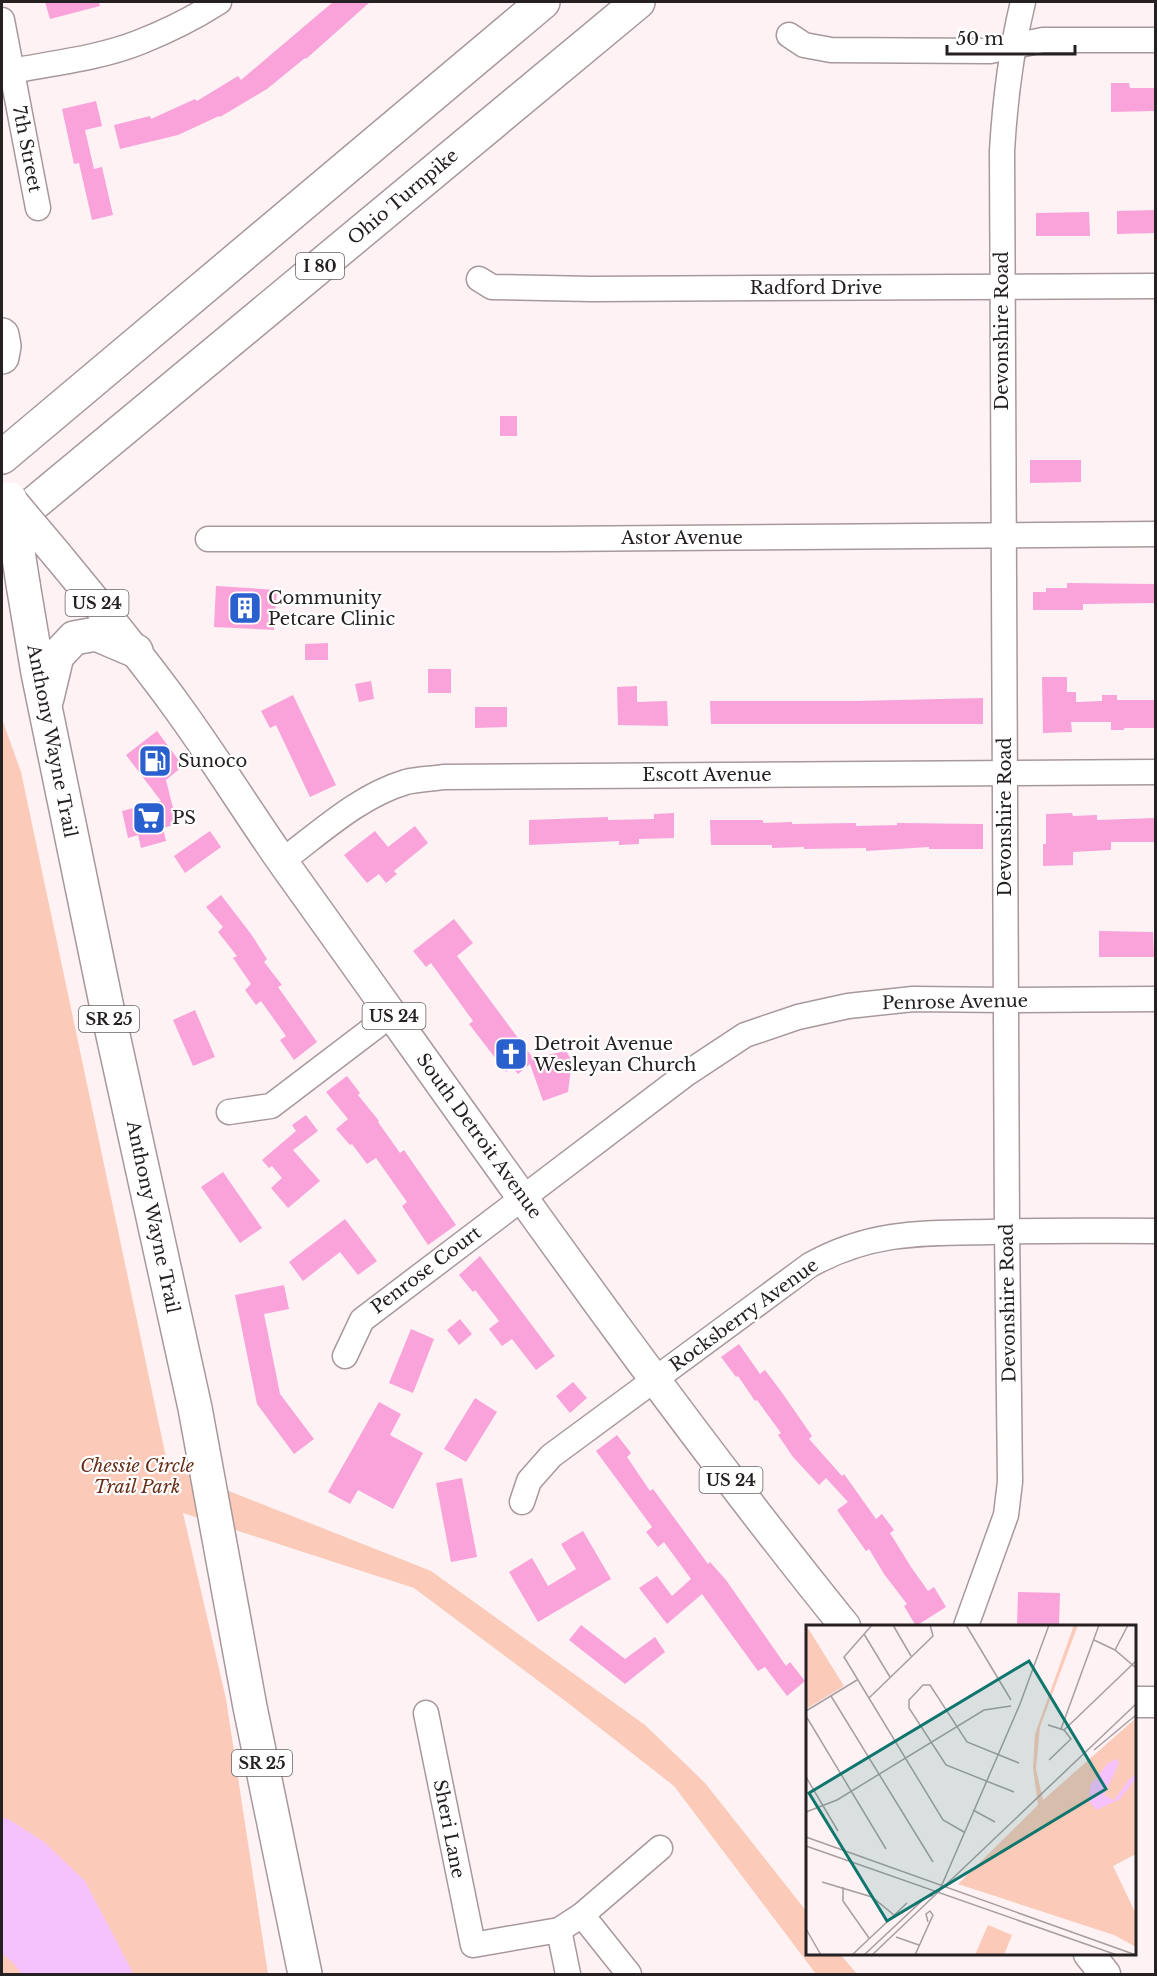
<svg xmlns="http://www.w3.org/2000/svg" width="1157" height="1976" font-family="'Libre Baskerville',serif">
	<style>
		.green { fill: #fbcab8 }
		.water { fill: #f6c2fe }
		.building { fill: #f9a3da }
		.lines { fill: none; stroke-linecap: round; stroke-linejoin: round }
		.minor-casing { stroke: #a7989c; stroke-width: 27 }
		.major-casing { stroke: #a7989c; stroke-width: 33 }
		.highway-casing { stroke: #a7989c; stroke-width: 36 }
		.minor { stroke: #fff; stroke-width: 24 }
		.major { stroke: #fff; stroke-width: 30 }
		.highway { stroke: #fff; stroke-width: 33 }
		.major-bridge-casing { stroke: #a7989c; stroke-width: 33; stroke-linecap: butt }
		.highway-bridge-casing { stroke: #a7989c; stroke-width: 36; stroke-linecap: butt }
		.major-bridge { stroke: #fff; stroke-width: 30 }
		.highway-bridge { stroke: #fff; stroke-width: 33 }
		.labels { text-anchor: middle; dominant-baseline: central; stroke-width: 4.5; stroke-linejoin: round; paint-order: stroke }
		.shield { fill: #fff; stroke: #666364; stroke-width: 1.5 }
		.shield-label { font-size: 16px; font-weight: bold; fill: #252021 }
		.street-label { font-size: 18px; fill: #252021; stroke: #fff }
		.poi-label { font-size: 18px; fill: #252021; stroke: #fff; text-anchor: start }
		.park-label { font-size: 18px; font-style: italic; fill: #682e17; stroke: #fff }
		.inset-road { fill: none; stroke: #a79ea0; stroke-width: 1.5 }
		.view { fill: #0f766e; fill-opacity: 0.15; stroke: #0f766e; stroke-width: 3 }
		.inset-edge { fill: none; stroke: #252021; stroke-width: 3 }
	</style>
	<rect width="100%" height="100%" fill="#fef2f5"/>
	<path class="green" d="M 2,719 L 21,772 L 168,1467 L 431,1571 L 645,1725 L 705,1783 L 807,1912 L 808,1954 L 840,1954 L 857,1974 L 816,1974 L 674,1786 L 568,1703 L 414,1588 L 183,1513 L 226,1699 L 268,1974 L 2,1974 Z"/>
	<path class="water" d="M 2,1817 L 10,1820 L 44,1842 L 85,1881 L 132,1971 L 132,1974 L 21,1974 L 15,1965 L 2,1953 Z"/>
	<g class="building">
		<path d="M 45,2 L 99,2 L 100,6 L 50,19 Z"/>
		<path d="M 333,2 L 370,2 L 306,59 L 305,58 L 267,89 L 220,117 L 219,116 L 178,135 L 120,149 L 114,125 L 150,116 L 151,119 L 195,99 L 197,101 L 238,76 L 241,80 Z"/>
		<path d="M 1111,83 L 1129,83 L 1130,88 L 1155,88 L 1155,111 L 1111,112 Z"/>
		<path d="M 96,101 L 102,126 L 85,130 L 94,169 L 102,167 L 113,215 L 92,220 L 79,163 L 74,164 L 62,109 Z"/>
		<path d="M 1155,210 L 1155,233 L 1117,234 L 1117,211 Z"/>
		<path d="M 1089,212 L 1090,236 L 1036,236 L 1036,213 Z"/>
		<rect x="500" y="416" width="17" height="20"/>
		<path d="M 1030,460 L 1081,460 L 1081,482 L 1030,483 Z"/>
		<path d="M 1067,583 L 1155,584 L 1155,603 L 1083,604 L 1083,610 L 1033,610 L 1033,592 L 1046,592 L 1046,588 L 1067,588 Z"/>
		<path d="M 216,586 L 277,590 L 274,630 L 214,627 Z"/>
		<path d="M 328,643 L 328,660 L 305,660 L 305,644 Z"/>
		<rect x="428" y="669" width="23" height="24"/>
		<path d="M 1042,677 L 1067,677 L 1067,692 L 1076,692 L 1076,702 L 1102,701 L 1102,695 L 1117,695 L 1117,700 L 1155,700 L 1155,728 L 1124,728 L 1124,730 L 1111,730 L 1111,722 L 1071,722 L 1072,732 L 1043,733 Z"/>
		<path d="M 371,681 L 374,699 L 359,702 L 355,684 Z"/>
		<path d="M 637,686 L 637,702 L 667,701 L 668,726 L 618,725 L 617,687 Z"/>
		<path d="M 293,695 L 336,785 L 310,797 L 276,725 L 270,728 L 261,711 Z"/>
		<path d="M 983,698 L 983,724 L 711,724 L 710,701 L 855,701 Z"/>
		<path d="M 475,707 L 507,707 L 507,727 L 475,728 Z"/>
		<path d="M 157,731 L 183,766 L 166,780 L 177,824 L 163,828 L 166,841 L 141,848 L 138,835 L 128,838 L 122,811 L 161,801 L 126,755 Z"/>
		<path d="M 674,813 L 674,838 L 639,839 L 639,844 L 619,845 L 619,841 L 529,845 L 529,820 L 608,817 L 608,820 L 654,819 L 654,814 Z"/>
		<path d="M 1072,813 L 1073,816 L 1097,815 L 1097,820 L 1155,818 L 1155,842 L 1111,842 L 1111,850 L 1073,852 L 1073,865 L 1043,866 L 1043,844 L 1046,844 L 1046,814 Z"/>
		<path d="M 710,820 L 763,820 L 763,823 L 792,822 L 792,824 L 856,823 L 856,826 L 897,825 L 897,823 L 983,824 L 983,849 L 929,849 L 929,847 L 866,851 L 866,848 L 804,849 L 804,847 L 772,848 L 772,845 L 711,845 Z"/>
		<path d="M 415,826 L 428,843 L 394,871 L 397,874 L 386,883 L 379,874 L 367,883 L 344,855 L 375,831 L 388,847 Z"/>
		<path d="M 210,831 L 221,847 L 185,873 L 174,856 Z"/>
		<path d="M 221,895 L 251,934 L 267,959 L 264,962 L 282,985 L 278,987 L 317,1042 L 294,1060 L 280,1040 L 286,1036 L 261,1001 L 256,1005 L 245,990 L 251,984 L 233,958 L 237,956 L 218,932 L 223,927 L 206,907 Z"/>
		<path d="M 454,919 L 473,943 L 457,956 L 533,1058 L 566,1051 L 575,1066 L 571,1068 L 568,1092 L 543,1101 L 530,1064 L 518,1074 L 512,1067 L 506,1072 L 469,1024 L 473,1021 L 431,963 L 426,967 L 413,951 Z"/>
		<path d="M 1099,931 L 1153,932 L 1154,957 L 1099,957 Z"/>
		<path d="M 195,1010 L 215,1057 L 193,1066 L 173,1020 Z"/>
		<path d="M 347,1076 L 360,1093 L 358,1095 L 379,1121 L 378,1122 L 400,1153 L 404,1150 L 456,1225 L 428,1245 L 402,1206 L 407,1202 L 376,1158 L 367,1164 L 352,1144 L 350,1145 L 336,1129 L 348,1119 L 326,1092 Z"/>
		<path d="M 306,1115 L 318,1131 L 293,1150 L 320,1181 L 288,1208 L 271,1188 L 282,1178 L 272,1166 L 269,1168 L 262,1160 L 296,1131 L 292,1125 Z"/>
		<path d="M 223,1172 L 262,1228 L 240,1243 L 201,1187 Z"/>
		<path d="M 345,1219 L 377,1261 L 358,1275 L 340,1252 L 303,1281 L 289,1262 Z"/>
		<path d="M 480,1256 L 555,1356 L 536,1370 L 512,1339 L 502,1346 L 489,1329 L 499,1321 L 475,1290 L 473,1292 L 459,1275 Z"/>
		<path d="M 284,1285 L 289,1309 L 264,1314 L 280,1394 L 314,1439 L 294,1454 L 257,1404 L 235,1295 Z"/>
		<path d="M 460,1319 L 472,1334 L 459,1345 L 447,1330 Z"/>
		<path d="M 411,1329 L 434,1339 L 413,1393 L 389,1383 Z"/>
		<path d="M 739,1344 L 760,1374 L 765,1370 L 783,1394 L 812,1436 L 809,1439 L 842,1476 L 844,1474 L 876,1519 L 882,1514 L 894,1530 L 890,1533 L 911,1567 L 928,1591 L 934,1587 L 946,1607 L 916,1626 L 904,1606 L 907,1604 L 884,1574 L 869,1549 L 866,1551 L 837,1510 L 848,1502 L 826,1478 L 819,1485 L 793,1457 L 778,1435 L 781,1433 L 757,1400 L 755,1401 L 738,1376 L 736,1377 L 721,1357 Z"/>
		<path d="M 573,1382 L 587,1398 L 570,1413 L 556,1396 Z"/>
		<path d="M 475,1398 L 497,1412 L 466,1462 L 444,1449 Z"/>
		<path d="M 379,1402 L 401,1414 L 390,1435 L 423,1453 L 393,1509 L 358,1490 L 350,1504 L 328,1492 Z"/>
		<path d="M 617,1435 L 631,1453 L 627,1457 L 650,1491 L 653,1489 L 708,1564 L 710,1562 L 726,1580 L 786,1666 L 790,1662 L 805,1681 L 787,1696 L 765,1667 L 758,1671 L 702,1594 L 667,1624 L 639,1588 L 657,1576 L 672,1596 L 691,1579 L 664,1542 L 658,1547 L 646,1532 L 652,1527 L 596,1451 Z"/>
		<path d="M 462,1478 L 477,1557 L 451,1562 L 436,1483 Z"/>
		<path d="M 583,1531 L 611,1579 L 538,1622 L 509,1572 L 532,1558 L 548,1586 L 576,1569 L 561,1544 Z"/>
		<path d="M 1018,1592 L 1060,1593 L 1059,1626 L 1017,1626 Z"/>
		<path d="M 581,1625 L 625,1659 L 655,1637 L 665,1652 L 625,1684 L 569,1640 Z"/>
	</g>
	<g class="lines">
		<defs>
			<g id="minor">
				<path d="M 2,20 L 38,208"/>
				<path d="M 789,35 L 804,45 L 831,50 L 990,51 L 1043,40 L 1156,40"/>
				<path d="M 12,71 C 54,63 100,58 140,42 C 168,31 194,18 219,2"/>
				<path d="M 479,279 L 492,287 L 591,289 L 1156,286"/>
				<path d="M 208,539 L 549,539 L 1156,534"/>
				<path d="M 282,861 C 321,832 359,796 406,782 C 418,779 431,779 443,777 L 1156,772"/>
				<path d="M 229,1112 L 271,1106 L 392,1014"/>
				<path d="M 345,1356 L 362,1320 L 686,1074 L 745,1035 L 798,1017 L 848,1006 L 913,999 L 1006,1000 L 1156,999"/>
				<path d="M 522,1502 L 529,1481 L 551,1456 L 810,1265 C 871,1231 922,1233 989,1232 C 1045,1230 1100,1231 1156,1231"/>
				<path d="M 966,1626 L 1006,1515 L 1010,1482 L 1007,1231 L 1002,151 C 1005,100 1011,51 1023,2"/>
				<path d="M 426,1713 L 473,1945 L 559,1930 L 582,1915 L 660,1848"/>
				<path d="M 582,1915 L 629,1974"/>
				<path d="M 559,1930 L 568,1974"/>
			</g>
			<g id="major">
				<path d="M 58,556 C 99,606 140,655 178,708 C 216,760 250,816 287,868 C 470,1123 648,1382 845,1626"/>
				<path d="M 1134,1702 L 1156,1702"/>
				<path d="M 1089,1954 L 1105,1974"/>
			</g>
			<g id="highway">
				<path d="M 2,335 L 4,346 L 2,357"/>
				<path d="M 2,457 L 543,2"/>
				<path d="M 2,530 L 638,2"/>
				<path d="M 23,584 L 38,673 L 107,1008 L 195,1408 L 250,1707 L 305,1974"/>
				<path d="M 47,698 L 57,656 L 74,638 L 96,634 L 136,651"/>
			</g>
		</defs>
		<use href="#minor" class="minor-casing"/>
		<use href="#major" class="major-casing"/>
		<use href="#highway" class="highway-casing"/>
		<use href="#minor" class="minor"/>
		<use href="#major" class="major"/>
		<use href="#highway" class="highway"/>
		<defs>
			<path id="major-bridge" d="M 10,499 L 58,556"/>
			<path id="highway-bridge" d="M 10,499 L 23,584"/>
		</defs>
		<use href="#major-bridge" class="major-bridge-casing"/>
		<use href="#highway-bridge" class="highway-bridge-casing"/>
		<use href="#major-bridge" class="major-bridge"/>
		<use href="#highway-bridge" class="highway-bridge"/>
	</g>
	<defs>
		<symbol id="building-square" viewBox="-11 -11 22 22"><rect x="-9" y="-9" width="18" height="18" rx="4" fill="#2a60ce" stroke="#fff"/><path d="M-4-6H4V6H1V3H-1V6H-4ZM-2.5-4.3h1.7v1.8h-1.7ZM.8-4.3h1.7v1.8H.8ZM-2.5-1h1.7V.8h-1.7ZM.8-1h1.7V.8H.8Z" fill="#fff"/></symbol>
		<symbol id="fuel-square" viewBox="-11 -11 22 22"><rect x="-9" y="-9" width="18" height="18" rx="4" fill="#2a60ce" stroke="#fff"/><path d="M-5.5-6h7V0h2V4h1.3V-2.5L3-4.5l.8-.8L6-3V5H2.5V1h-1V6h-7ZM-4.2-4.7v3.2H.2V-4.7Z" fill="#fff"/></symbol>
		<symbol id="supermarket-square" viewBox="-11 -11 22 22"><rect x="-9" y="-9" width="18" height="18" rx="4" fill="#2a60ce" stroke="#fff"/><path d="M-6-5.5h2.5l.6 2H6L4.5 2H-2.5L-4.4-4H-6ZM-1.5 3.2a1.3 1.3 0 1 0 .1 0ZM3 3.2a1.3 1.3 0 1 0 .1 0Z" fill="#fff"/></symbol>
		<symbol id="church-square" viewBox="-11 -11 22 22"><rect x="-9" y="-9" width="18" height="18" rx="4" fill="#2a60ce" stroke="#fff"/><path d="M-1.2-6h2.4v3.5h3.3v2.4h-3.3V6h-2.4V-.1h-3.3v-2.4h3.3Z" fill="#fff"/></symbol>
	</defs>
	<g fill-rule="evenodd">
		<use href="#building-square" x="226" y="589" width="38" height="38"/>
		<use href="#fuel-square" x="136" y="742" width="38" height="38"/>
		<use href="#supermarket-square" x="130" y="799" width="38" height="38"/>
		<use href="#church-square" x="492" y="1035" width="38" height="38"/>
	</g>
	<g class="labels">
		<g class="shield">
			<rect x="296" y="253" width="48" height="26" rx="4.5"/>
			<rect x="65.5" y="590" width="63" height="26" rx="4.5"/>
			<rect x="362.5" y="1003" width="63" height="26" rx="4.5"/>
			<rect x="79" y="1006" width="60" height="26" rx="4.5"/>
			<rect x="699.5" y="1467" width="63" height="26" rx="4.5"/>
			<rect x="232" y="1750" width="60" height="26" rx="4.5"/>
		</g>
		<g class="shield-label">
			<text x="320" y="266">I 80</text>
			<text x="97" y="603">US 24</text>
			<text x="394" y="1016">US 24</text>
			<text x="109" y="1019">SR 25</text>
			<text x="731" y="1480">US 24</text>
			<text x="262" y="1763">SR 25</text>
		</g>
		<g class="street-label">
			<text transform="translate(27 149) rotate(79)">7th Street</text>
			<text transform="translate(403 197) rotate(-40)">Ohio Turnpike</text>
			<text x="816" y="288">Radford Drive</text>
			<text transform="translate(1002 331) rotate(-90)">Devonshire Road</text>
			<text x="682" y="538">Astor Avenue</text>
			<text transform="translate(52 741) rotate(79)">Anthony Wayne Trail</text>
			<text x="707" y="775">Escott Avenue</text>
			<text transform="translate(1005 817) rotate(-90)">Devonshire Road</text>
			<text transform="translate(955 1002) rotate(-1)">Penrose Avenue</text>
			<text transform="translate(479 1136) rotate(54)">South Detroit Avenue</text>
			<text transform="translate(153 1217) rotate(78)">Anthony Wayne Trail</text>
			<text transform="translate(426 1270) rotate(-37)">Penrose Court</text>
			<text transform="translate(1008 1303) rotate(-91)">Devonshire Road</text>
			<text transform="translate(744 1315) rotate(-36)">Rocksberry Avenue</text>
			<text transform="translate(449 1829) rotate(79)">Sheri Lane</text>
		</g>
		<g class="poi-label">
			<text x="268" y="598">Community<tspan x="268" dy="21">Petcare Clinic</tspan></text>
			<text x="178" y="761">Sunoco</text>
			<text x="172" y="818">PS</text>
			<text x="534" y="1044">Detroit Avenue<tspan x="534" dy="21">Wesleyan Church</tspan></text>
		</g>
		<g class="park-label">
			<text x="137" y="1466">Chessie Circle<tspan x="137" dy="21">Trail Park</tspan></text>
		</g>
	</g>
	<g transform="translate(806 1625)">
		<rect width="330" height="330" fill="#fef2f5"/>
		<path d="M 0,0 L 38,61 L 0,84 ZM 268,0 L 272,0 L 234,102 L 230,144 L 237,175 L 330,93 L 330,229 L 307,241 L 330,289 L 330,322 L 308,310 L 152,259 L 232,180 L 227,143 L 229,109 ZM 182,300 L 206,310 L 198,330 L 169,330 Z" fill="#fbcab8"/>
		<path d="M 311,134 L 313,138 L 298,170 L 308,175 L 323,155 L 328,150 L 330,153 L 314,174 L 290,185 L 283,176 L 284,161 L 302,138 Z" fill="#f6c2fe"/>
		<path class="inset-road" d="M 66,0 L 38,32 L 137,195 L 158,207M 87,0 L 105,31M 160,0 L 205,75M 58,9 L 84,52M 288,15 L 309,25 L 330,43M 309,25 L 322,0M 25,71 L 127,237M 63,73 L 127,11 L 124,0M 0,86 L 51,55M 0,91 L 80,224M 242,100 L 258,105 L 265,114 L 243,135M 255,104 L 293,0M 258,105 L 330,36M 288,125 L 330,90M 0,152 L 32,206M 208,167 L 140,140 L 103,83 L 103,75 L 117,60 L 124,60 L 161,117 L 213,138M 167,185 L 189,197M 0,187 L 31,175 L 178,85 L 205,81M 0,212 L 330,330M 0,221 L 311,330M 16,257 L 66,272 L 88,290M 37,262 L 37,276 L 63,313M 135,262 L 214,79 L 243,0M 0,304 L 15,330M 90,312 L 113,320M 46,330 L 101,278M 58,330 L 119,273 L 127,270M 66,330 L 330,79M 109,330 L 127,290 L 124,286 L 120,289 L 122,297"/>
		<path class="view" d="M 223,36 L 300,164 L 81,296 L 3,168 Z"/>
		<rect width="330" height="330" class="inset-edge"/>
	</g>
	<rect width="1157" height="1976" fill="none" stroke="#252021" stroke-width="6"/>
	<path d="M947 45v9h128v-9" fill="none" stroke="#252021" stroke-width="3"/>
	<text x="956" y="45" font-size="18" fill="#252021" stroke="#ffffff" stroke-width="4.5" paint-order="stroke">50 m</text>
</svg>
